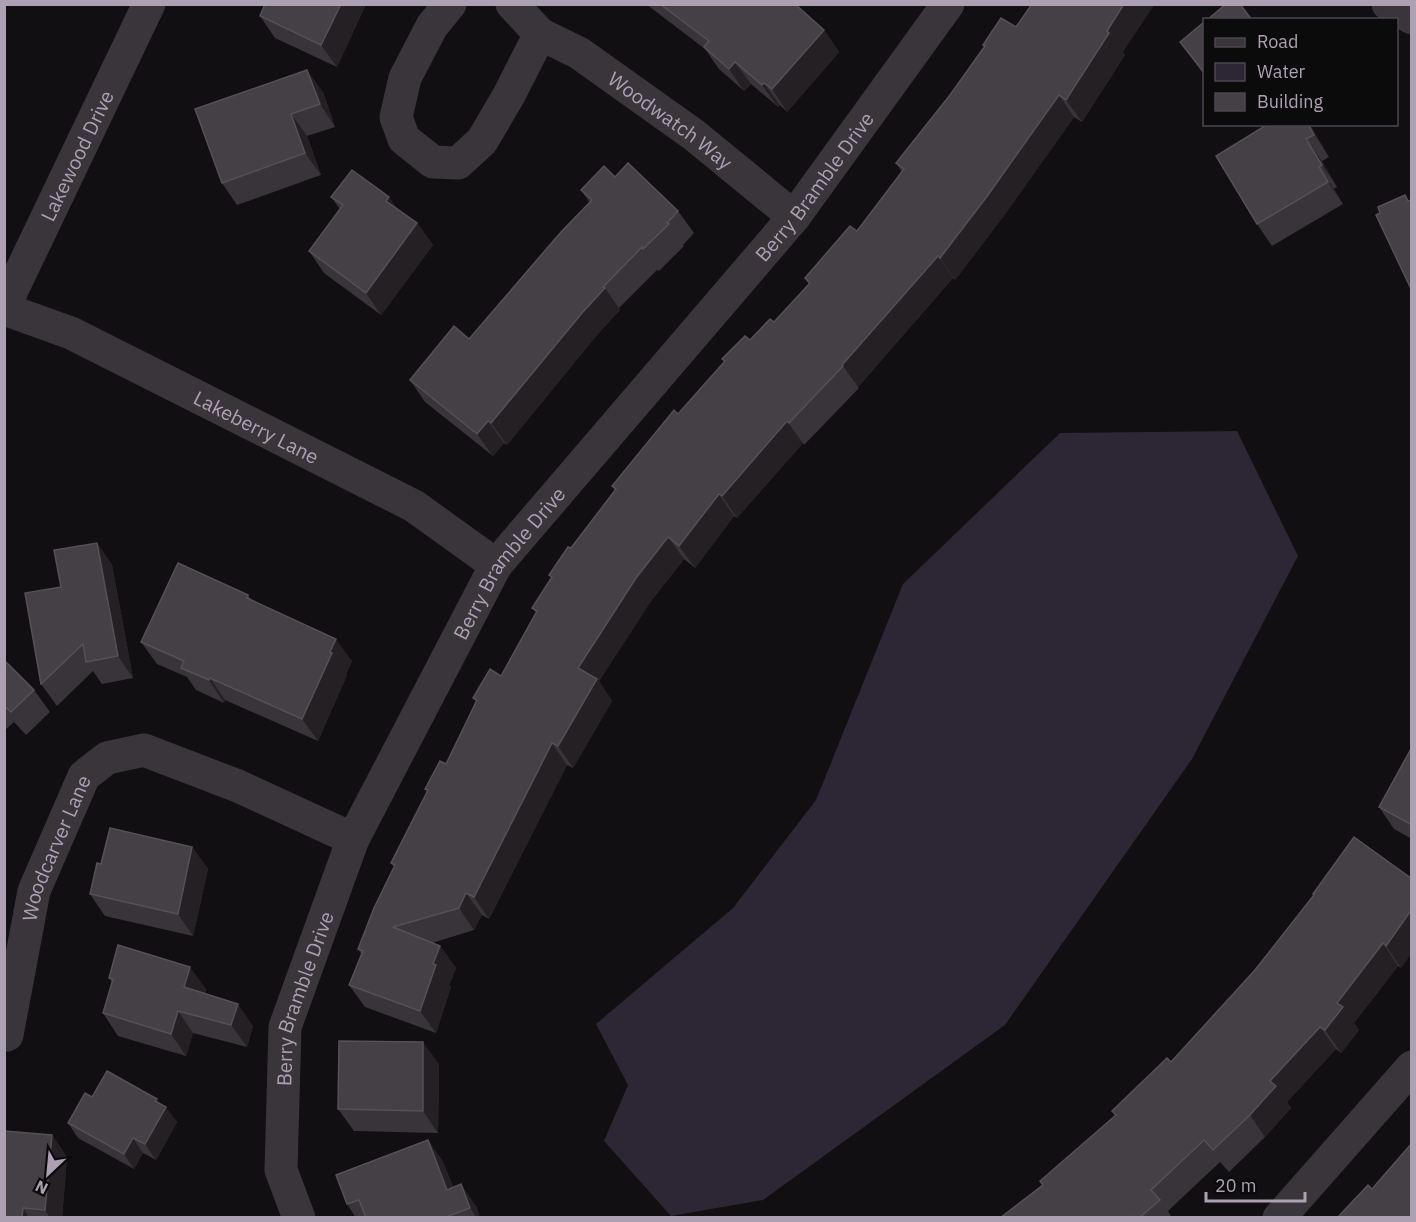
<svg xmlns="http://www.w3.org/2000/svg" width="1416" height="1222" font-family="'IBM Plex Sans',sans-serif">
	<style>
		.water { fill: #2d2635 }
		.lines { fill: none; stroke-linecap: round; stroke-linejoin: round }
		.minor { stroke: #3a343b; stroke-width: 33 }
		.wall { fill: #393439 }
		.shaded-wall { fill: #242024 }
		.building { fill: #454046; stroke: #564f57; stroke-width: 1.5 }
		.labels { text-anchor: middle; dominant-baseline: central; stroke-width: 5; stroke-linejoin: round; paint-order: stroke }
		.street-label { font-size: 20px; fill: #ada0b3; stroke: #0c0b0c }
	</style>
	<rect width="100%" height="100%" fill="#110f11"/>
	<path class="water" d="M 1237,431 L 1298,556 L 1192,759 L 1005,1025 L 763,1200 L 671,1216 L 604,1141 L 628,1085 L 596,1024 L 733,908 L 816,800 L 903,584 L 1060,433 Z"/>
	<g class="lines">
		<g class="minor">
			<path d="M 450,4 L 432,26 L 405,78 L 396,117 L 404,139 L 433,162 L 458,163 L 482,141 L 509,95 L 540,34"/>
			<path id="s1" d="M 512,4 L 540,34 L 579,53 L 694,135 L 794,217"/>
			<path d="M 1388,4 L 1412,18"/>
			<path id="s2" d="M 4,307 L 149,4"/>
			<path id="s3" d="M 4,309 L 71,333 L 414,506 L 496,565"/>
			<path id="s4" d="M 7,1035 L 34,891 L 84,776 L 107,758 L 144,750 L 238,786 L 353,839"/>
			<path id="s5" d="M 299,1218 L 281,1170 L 285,1027 L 353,839 L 496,565 L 794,217 L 948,4"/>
			<path d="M 1279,1218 L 1412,1067"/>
		</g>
	</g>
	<g class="wall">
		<path d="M 265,4 L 366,4 L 337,67 L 275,38 L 260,16 Z"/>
		<path d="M 646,4 L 795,4 L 824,30 L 839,52 L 787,112 L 780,105 L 778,107 L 751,84 L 744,91 L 719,69 L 705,49 Z"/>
		<path d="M 1204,22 L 1204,75 L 1180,42 Z"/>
		<path d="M 1016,27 L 1123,52 L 1125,55 L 1082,122 L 1074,117 L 1003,217 L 955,280 L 953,278 L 858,387 L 859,388 L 804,445 L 803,443 L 737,518 L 734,516 L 695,568 L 684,559 L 651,601 L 599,681 L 612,701 L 573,768 L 567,765 L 489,919 L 482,915 L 474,930 L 432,943 L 440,946 L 456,968 L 449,985 L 451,987 L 436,1033 L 365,1007 L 349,985 L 361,954 L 358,949 L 394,867 L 391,863 L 427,792 L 425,789 L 446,764 L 476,702 L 473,698 L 501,676 L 536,613 L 532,608 L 551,578 L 549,575 L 615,491 L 612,486 L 678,414 L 724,362 L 722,359 L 774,322 L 809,285 L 805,278 L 857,231 L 902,172 L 896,163 L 950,95 L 984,46 L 983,45 Z"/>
		<path d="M 323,92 L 335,127 L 307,136 L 321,175 L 237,205 L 222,183 L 195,109 Z"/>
		<path d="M 1268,124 L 1309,124 L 1329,157 L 1322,161 L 1337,187 L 1334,189 L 1343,204 L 1272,246 L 1257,224 Z"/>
		<path d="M 615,177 L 678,211 L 694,233 L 683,245 L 684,246 L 659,271 L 657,270 L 619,308 L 620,310 L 597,335 L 507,445 L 504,443 L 493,456 L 425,402 L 410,380 L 469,339 L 590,203 L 581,190 Z"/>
		<path d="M 331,197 L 397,209 L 417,223 L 433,245 L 381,315 L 324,273 L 309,251 L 340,209 Z"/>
		<path d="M 97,543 L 112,565 L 133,678 L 102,684 L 93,671 L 57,706 L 41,684 L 61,587 Z"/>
		<path d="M 248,595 L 252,601 L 352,661 L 346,674 L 347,675 L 318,741 L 225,700 L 224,703 L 196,690 L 187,677 L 157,664 L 141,642 Z"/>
		<path d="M 4,660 L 34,690 L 50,712 L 26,735 L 14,722 L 4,731 Z"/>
		<path d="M 1412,747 L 1412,839 L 1394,829 L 1379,807 Z"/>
		<path d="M 1354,837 L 1401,968 L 1398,966 L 1354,1023 L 1359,1030 L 1341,1053 L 1336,1049 L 1287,1102 L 1291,1108 L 1265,1137 L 1229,1172 L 1220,1162 L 1168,1211 L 1172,1218 L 1000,1218 L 1042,1185 L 1115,1116 L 1112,1111 L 1171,1062 L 1255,970 L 1314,895 Z"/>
		<path d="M 192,847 L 208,869 L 193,936 L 105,916 L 90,894 L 101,864 Z"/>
		<path d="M 109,978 L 206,989 L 205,994 L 253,1026 L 247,1047 L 193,1033 L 186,1056 L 118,1036 L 103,1013 L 112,982 Z"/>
		<path d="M 439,1064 L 438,1133 L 354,1131 L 338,1109 Z"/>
		<path d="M 92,1097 L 160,1104 L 177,1122 L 156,1160 L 143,1153 L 134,1169 L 78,1138 L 68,1123 Z"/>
		<path d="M 52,1135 L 67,1157 L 62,1218 L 4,1218 Z"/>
		<path d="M 428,1140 L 443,1162 L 453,1187 L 476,1206 L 480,1218 L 356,1218 L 347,1204 Z"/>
	</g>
	<g class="shaded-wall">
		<path d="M 341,4 L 366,4 L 337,67 L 321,45 Z"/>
		<path d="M 1124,4 L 1155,4 L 1123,52 L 1125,55 L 1082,122 L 1066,100 L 1107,31 Z"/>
		<path d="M 824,30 L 839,52 L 787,112 L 772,89 Z"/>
		<path d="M 735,62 L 751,84 L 744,91 L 729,69 Z"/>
		<path d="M 307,70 L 323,92 L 335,127 L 320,104 Z"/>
		<path d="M 764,83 L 780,105 L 778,107 L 762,85 Z"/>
		<path d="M 1059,95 L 1074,117 L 1003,217 L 955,280 L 940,258 Z"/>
		<path d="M 291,114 L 307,136 L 321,175 L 305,153 Z"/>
		<path d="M 1308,124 L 1309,124 L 1313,129 L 1329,157 Z"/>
		<path d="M 1306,139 L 1322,161 L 1337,187 L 1322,165 Z"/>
		<path d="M 1319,167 L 1334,189 L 1343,204 L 1328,182 Z"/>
		<path d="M 389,197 L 405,219 L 386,201 Z"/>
		<path d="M 417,223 L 433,245 L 381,315 L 366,293 Z"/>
		<path d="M 938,256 L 953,278 L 858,387 L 842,365 Z"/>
		<path d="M 605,288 L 620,310 L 597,335 L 507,445 L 491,423 L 582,313 Z"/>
		<path d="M 488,421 L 504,443 L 493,456 L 477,434 Z"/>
		<path d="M 787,421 L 803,443 L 737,518 L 722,496 Z"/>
		<path d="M 719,494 L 734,516 L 695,568 L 679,546 Z"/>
		<path d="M 668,537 L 684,559 L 651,601 L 599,681 L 612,701 L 573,768 L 558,746 L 578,668 L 636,578 Z"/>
		<path d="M 97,543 L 112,565 L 133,678 L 118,656 Z"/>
		<path d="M 336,639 L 352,661 L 346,674 L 347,675 L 318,741 L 302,719 Z"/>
		<path d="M 210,678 L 225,700 L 224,703 L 209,680 Z"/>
		<path d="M 552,743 L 567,765 L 489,919 L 474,897 Z"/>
		<path d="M 192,847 L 208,869 L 193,936 L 178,914 Z"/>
		<path d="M 466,893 L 482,915 L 474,930 L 459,908 Z"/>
		<path d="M 1412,909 L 1412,953 L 1401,968 L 1386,946 Z"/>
		<path d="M 1383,943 L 1398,966 L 1354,1023 L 1359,1030 L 1341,1053 L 1325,1030 L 1337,1003 Z"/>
		<path d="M 440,946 L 456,968 L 449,985 L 451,987 L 436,1033 L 420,1011 L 433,964 Z"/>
		<path d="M 190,967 L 206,989 L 200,1009 L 184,987 Z"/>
		<path d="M 238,1004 L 253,1026 L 247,1047 L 231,1025 Z"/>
		<path d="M 178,1011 L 193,1033 L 186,1056 L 171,1034 Z"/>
		<path d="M 1320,1027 L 1336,1049 L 1287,1102 L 1291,1108 L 1265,1137 L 1250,1115 L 1270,1081 Z"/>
		<path d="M 423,1042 L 439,1064 L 438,1133 L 423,1111 Z"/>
		<path d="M 157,1099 L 164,1110 L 166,1107 L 177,1122 L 156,1160 L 145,1144 L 155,1101 Z"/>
		<path d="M 52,1135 L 67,1157 L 62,1218 L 50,1218 L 45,1210 Z"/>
		<path d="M 133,1138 L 143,1153 L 134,1169 L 124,1154 Z"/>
		<path d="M 428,1140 L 443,1162 L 462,1212 L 447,1190 Z"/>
		<path d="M 461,1184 L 476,1206 L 480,1218 L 477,1218 L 470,1208 Z"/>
		<path d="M 23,1208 L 29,1218 L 22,1218 Z"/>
	</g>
	<g class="building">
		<path d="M 265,4 L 341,4 L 321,45 L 260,16 Z"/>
		<path d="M 660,4 L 795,4 L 824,30 L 772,89 L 764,83 L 762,85 L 735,62 L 729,69 L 704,47 L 709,41 Z"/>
		<path d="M 1032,4 L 1124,4 L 1107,31 L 1109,33 L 1066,100 L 1059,95 L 988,195 L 940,258 L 938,256 L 842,365 L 843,366 L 789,423 L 787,421 L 722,496 L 719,494 L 679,546 L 668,537 L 636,578 L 578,668 L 597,679 L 558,746 L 552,743 L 474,897 L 466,893 L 459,908 L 393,927 L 440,946 L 433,964 L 436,965 L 420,1011 L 349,985 L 363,951 L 358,949 L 374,908 L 395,865 L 391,863 L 428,790 L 425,789 L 440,761 L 446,764 L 477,700 L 473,698 L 490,669 L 501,676 L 537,611 L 532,608 L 552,577 L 549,575 L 568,547 L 571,548 L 616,489 L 612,486 L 674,410 L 678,414 L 725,361 L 722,359 L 745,336 L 750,340 L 770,319 L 774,322 L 810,283 L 805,278 L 850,226 L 857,231 L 904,169 L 896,163 L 950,95 L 985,46 L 983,45 L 1001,18 L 1016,27 Z"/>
		<path d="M 1226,4 L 1240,4 L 1252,20 L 1207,20 Z"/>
		<path d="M 1204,22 L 1204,72 L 1180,42 Z"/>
		<path d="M 307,70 L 320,104 L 291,114 L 305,153 L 222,183 L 195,109 Z"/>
		<path d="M 1268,124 L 1308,124 L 1314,135 L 1306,139 L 1322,165 L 1319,167 L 1328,182 L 1257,224 L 1216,156 Z"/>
		<path d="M 628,163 L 678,211 L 667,223 L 669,224 L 643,249 L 642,247 L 603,287 L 605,288 L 582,313 L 491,423 L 488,421 L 477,434 L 410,380 L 454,326 L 469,339 L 561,232 L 592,200 L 581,190 L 604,166 L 615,177 Z"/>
		<path d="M 352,170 L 389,197 L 386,201 L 417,223 L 366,293 L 309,251 L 343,205 L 331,197 Z"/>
		<path d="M 1405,195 L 1408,201 L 1412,200 L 1412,291 L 1376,215 L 1380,213 L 1378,207 Z"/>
		<path d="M 97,543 L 118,656 L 86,662 L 83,644 L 41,684 L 25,593 L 61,587 L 54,550 Z"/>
		<path d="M 178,563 L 248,595 L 247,598 L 336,639 L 330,652 L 332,653 L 302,719 L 210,678 L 209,680 L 181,668 L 184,661 L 141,642 Z"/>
		<path d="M 4,660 L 34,690 L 11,712 L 4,706 Z"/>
		<path d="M 1412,747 L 1412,825 L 1379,807 Z"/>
		<path d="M 110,828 L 192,847 L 178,914 L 90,894 L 97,863 L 101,864 Z"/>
		<path d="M 1354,837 L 1412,879 L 1412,909 L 1386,946 L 1383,943 L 1337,1003 L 1343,1007 L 1325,1030 L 1320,1027 L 1270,1081 L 1276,1086 L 1250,1115 L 1213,1150 L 1204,1140 L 1151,1190 L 1160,1200 L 1139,1218 L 1133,1218 L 1131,1216 L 1129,1218 L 1000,1218 L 1043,1185 L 1040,1181 L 1116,1115 L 1112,1111 L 1167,1058 L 1171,1062 L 1255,970 L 1314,895 L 1313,894 Z"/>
		<path d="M 118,945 L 190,967 L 184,987 L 238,1004 L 231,1025 L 178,1011 L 171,1034 L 103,1013 L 113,979 L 109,978 Z"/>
		<path d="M 339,1041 L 423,1042 L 423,1111 L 338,1109 Z"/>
		<path d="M 107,1071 L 157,1099 L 155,1101 L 166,1107 L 145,1144 L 133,1138 L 124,1154 L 68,1123 L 85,1093 L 92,1097 Z"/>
		<path d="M 4,1131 L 52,1135 L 45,1210 L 23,1208 L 22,1218 L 4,1218 Z"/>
		<path d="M 428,1140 L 447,1190 L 461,1184 L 470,1208 L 443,1218 L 366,1218 L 359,1200 L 347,1204 L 336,1175 Z"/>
		<path d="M 1412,1143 L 1412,1218 L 1337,1218 L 1368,1185 L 1372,1189 Z"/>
	</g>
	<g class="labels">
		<g class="street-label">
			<text stroke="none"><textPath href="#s1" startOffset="198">Woodwatch Way</textPath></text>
			<text stroke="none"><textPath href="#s2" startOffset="168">Lakewood Drive</textPath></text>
			<text stroke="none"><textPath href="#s5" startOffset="1198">Berry Bramble Drive</textPath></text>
			<text stroke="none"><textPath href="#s3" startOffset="279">Lakeberry Lane</textPath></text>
			<text stroke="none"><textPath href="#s5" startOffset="712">Berry Bramble Drive</textPath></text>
			<text stroke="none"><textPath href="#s4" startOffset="194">Woodcarver Lane</textPath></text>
			<text stroke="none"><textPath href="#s5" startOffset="226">Berry Bramble Drive</textPath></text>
		</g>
	</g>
	<rect width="1416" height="1222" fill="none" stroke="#ada0b3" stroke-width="12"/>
	<rect x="1203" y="18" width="195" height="108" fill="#0c0b0c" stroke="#4c474f" stroke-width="1.5"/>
	<rect x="1215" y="38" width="30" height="9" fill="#3a343b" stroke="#4c474f" stroke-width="1.5"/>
	<text x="1257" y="48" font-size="18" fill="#ada0b3">Road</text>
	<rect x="1215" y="63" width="30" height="18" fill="#2d2635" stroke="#4c474f" stroke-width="1.5"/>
	<text x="1257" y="78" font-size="18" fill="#ada0b3">Water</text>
	<rect x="1215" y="93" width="30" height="18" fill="#454046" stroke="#4c474f" stroke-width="1.5"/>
	<text x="1257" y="108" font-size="18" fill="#ada0b3">Building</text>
	<g transform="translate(48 1174) rotate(206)" stroke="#0c0b0c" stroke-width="4.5" paint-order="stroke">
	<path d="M0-4.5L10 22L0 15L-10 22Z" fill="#ada0b3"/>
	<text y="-9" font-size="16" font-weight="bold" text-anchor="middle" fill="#ada0b3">N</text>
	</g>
	<path d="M1206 1192v9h99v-9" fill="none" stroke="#ada0b3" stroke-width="3"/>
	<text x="1215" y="1192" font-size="18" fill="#ada0b3" stroke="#0c0b0c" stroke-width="4.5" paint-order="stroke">20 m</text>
</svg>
